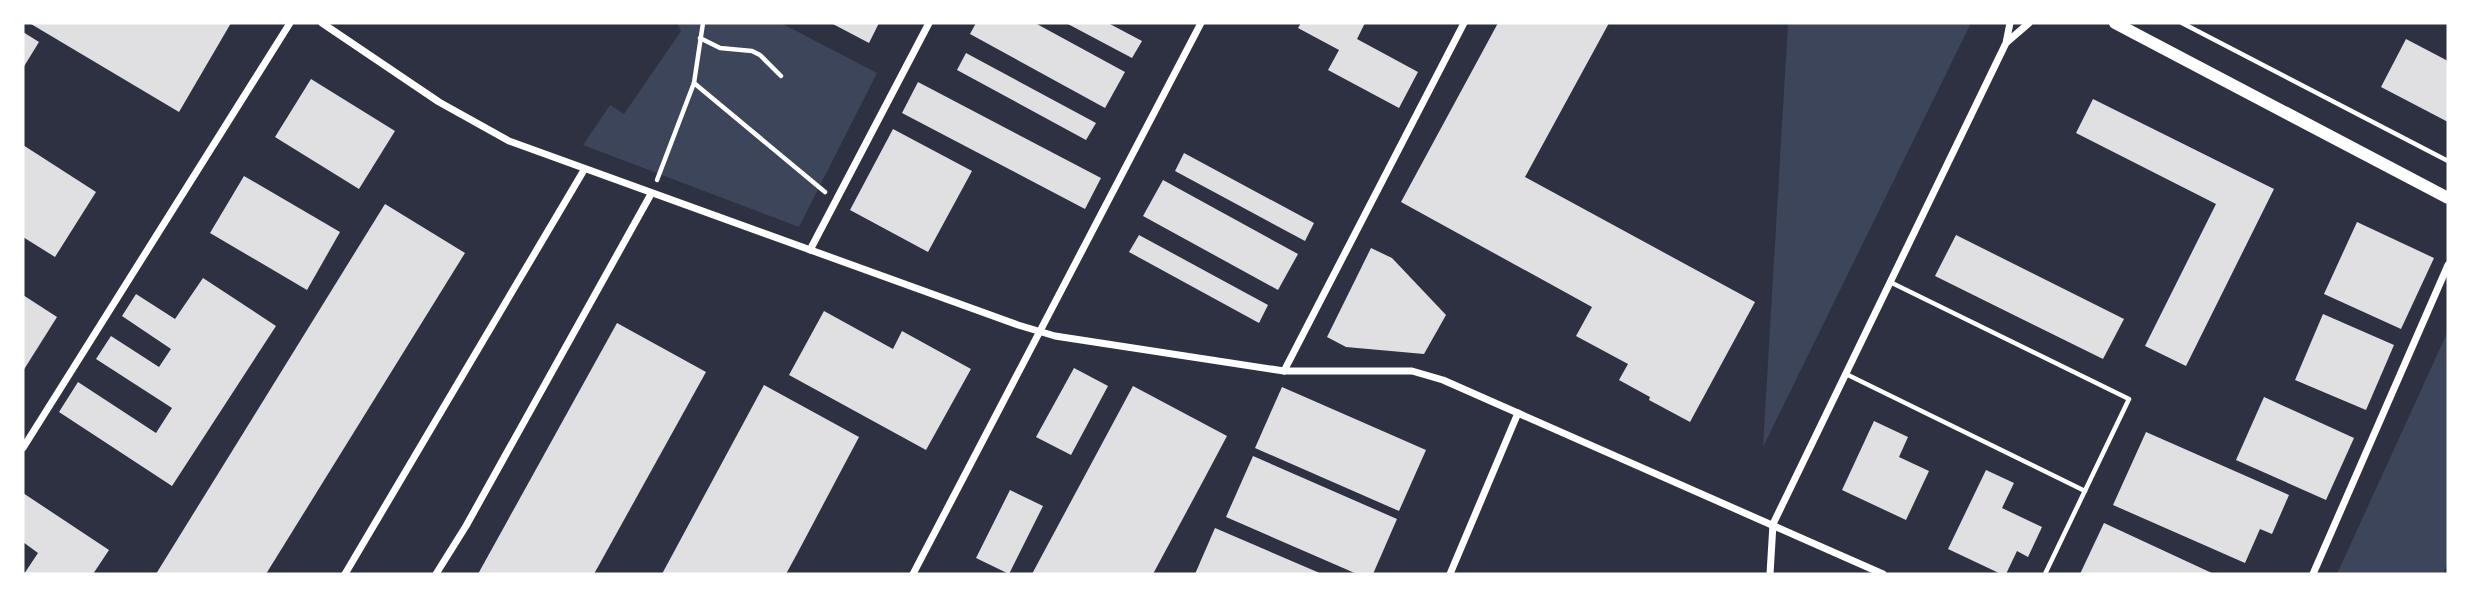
<svg xmlns="http://www.w3.org/2000/svg" width="2471" height="597" font-family="Manrope,sans-serif">
	<style>
		.green { fill: #3c4559 }
		.building { fill: #e0e0e3 }
		.lines { fill: none; stroke-linecap: round; stroke-linejoin: round }
		.path { stroke: #fff; stroke-width: 4.5 }
		.service { stroke: #fff; stroke-width: 4.5 }
		.minor { stroke: #fff; stroke-width: 7 }
		.tertiary { stroke: #fff; stroke-width: 12 }
	</style>
	<rect width="100%" height="100%" fill="#2d3142"/>
	<g class="green">
		<path d="M 677,23 L 781,23 L 877,73 L 799,227 L 583,145 L 610,105 L 624,114 L 681,31 Z"/>
		<path d="M 1788,23 L 1971,23 L 1763,447 Z"/>
		<path d="M 2448,331 L 2448,562 L 2443,574 L 2337,574 Z"/>
	</g>
	<g class="building">
		<path d="M 32,23 L 231,23 L 179,112 L 31,24 Z"/>
		<path d="M 831,23 L 879,23 L 869,43 Z"/>
		<path d="M 976,23 L 1035,23 L 1125,72 L 1105,108 L 970,34 Z"/>
		<path d="M 1066,23 L 1108,23 L 1142,41 L 1132,58 Z"/>
		<path d="M 1301,23 L 1365,23 L 1357,39 L 1418,72 L 1399,108 L 1328,70 L 1339,50 L 1298,28 Z"/>
		<path d="M 1498,23 L 1609,23 L 1525,177 L 1755,302 L 1690,422 L 1649,400 L 1650,397 L 1619,380 L 1628,364 L 1576,336 L 1592,307 L 1401,202 Z"/>
		<path d="M 23,32 L 39,42 L 23,68 Z"/>
		<path d="M 2406,39 L 2448,61 L 2448,122 L 2381,87 Z"/>
		<path d="M 966,53 L 1096,123 L 1086,140 L 957,70 Z"/>
		<path d="M 311,79 L 395,131 L 359,189 L 275,137 Z"/>
		<path d="M 918,82 L 1101,178 L 1085,209 L 902,113 Z"/>
		<path d="M 2093,99 L 2274,189 L 2186,366 L 2145,346 L 2216,204 L 2076,133 Z"/>
		<path d="M 893,129 L 972,171 L 928,252 L 850,210 Z"/>
		<path d="M 23,145 L 96,192 L 55,257 L 23,237 Z"/>
		<path d="M 1184,153 L 1314,223 L 1305,241 L 1175,171 Z"/>
		<path d="M 244,176 L 340,232 L 307,290 L 210,233 Z"/>
		<path d="M 1163,180 L 1298,254 L 1278,290 L 1143,216 Z"/>
		<path d="M 385,204 L 465,253 L 266,574 L 156,574 Z"/>
		<path d="M 2357,222 L 2434,258 L 2401,329 L 2324,294 Z"/>
		<path d="M 1139,235 L 1268,305 L 1259,323 L 1129,252 Z"/>
		<path d="M 1956,235 L 2124,319 L 2103,359 L 1935,276 Z"/>
		<path d="M 1371,248 L 1392,258 L 1446,315 L 1424,354 L 1346,347 L 1327,337 Z"/>
		<path d="M 203,278 L 276,326 L 172,486 L 59,412 L 78,382 L 156,433 L 172,408 L 96,359 L 111,336 L 159,367 L 171,349 L 122,316 L 136,294 L 175,319 Z"/>
		<path d="M 23,295 L 57,317 L 23,371 Z"/>
		<path d="M 824,311 L 893,349 L 902,331 L 971,369 L 926,450 L 789,375 Z"/>
		<path d="M 2323,314 L 2394,345 L 2366,410 L 2295,380 Z"/>
		<path d="M 617,323 L 706,372 L 594,574 L 478,574 Z"/>
		<path d="M 1074,368 L 1108,386 L 1071,455 L 1036,437 Z"/>
		<path d="M 764,385 L 859,437 L 798,552 L 786,574 L 662,574 Z"/>
		<path d="M 1133,386 L 1227,436 L 1202,483 L 1153,574 L 1032,574 Z"/>
		<path d="M 1282,387 L 1426,450 L 1399,511 L 1255,448 Z"/>
		<path d="M 2264,397 L 2354,438 L 2326,500 L 2236,460 Z"/>
		<path d="M 1874,421 L 1908,437 L 1899,457 L 1929,471 L 1906,520 L 1842,490 Z"/>
		<path d="M 2146,432 L 2289,495 L 2272,534 L 2260,529 L 2245,563 L 2113,505 Z"/>
		<path d="M 1253,456 L 1397,519 L 1373,574 L 1357,574 L 1226,517 Z"/>
		<path d="M 1986,470 L 2014,483 L 2002,508 L 2042,527 L 2028,557 L 2017,551 L 2006,574 L 2001,574 L 1948,549 Z"/>
		<path d="M 1010,490 L 1043,506 L 1009,574 L 976,558 Z"/>
		<path d="M 23,493 L 109,550 L 93,574 L 24,574 L 38,553 L 23,542 Z"/>
		<path d="M 2104,523 L 2214,574 L 2080,574 Z"/>
		<path d="M 1215,528 L 1322,574 L 1195,574 Z"/>
	</g>
	<g class="lines">
		<g class="path">
			<path d="M 700,38 L 720,48 L 752,51 L 760,55 L 781,76"/>
			<path d="M 694,83 L 825,192"/>
			<path d="M 657,180 L 694,83 L 703,23"/>
		</g>
		<g class="service">
			<path d="M 2182,23 L 2448,161"/>
			<path d="M 1890,282 L 2129,399 L 2045,574"/>
			<path d="M 1846,374 L 2085,491"/>
		</g>
		<g class="minor">
			<path d="M 322,23 L 439,102 L 509,141 L 1018,325 L 1055,336 L 1284,371 L 1412,371 L 1443,380 L 1883,574"/>
			<path d="M 2007,42 L 2029,23"/>
			<path d="M 810,250 L 929,23"/>
			<path d="M 1284,371 L 1464,23"/>
			<path d="M 23,448 L 290,23"/>
			<path d="M 345,574 L 584,170"/>
			<path d="M 436,574 L 466,526 L 651,194"/>
			<path d="M 913,574 L 1201,23"/>
			<path d="M 1450,574 L 1518,413"/>
			<path d="M 1770,574 L 1773,524 L 2006,43 L 2010,23"/>
			<path d="M 2313,574 L 2448,265"/>
		</g>
		<path class="tertiary" d="M 2115,23 L 2448,198"/>
	</g>
	<rect width="2471" height="597" fill="none" stroke="#ffffff" stroke-width="49"/>
</svg>
